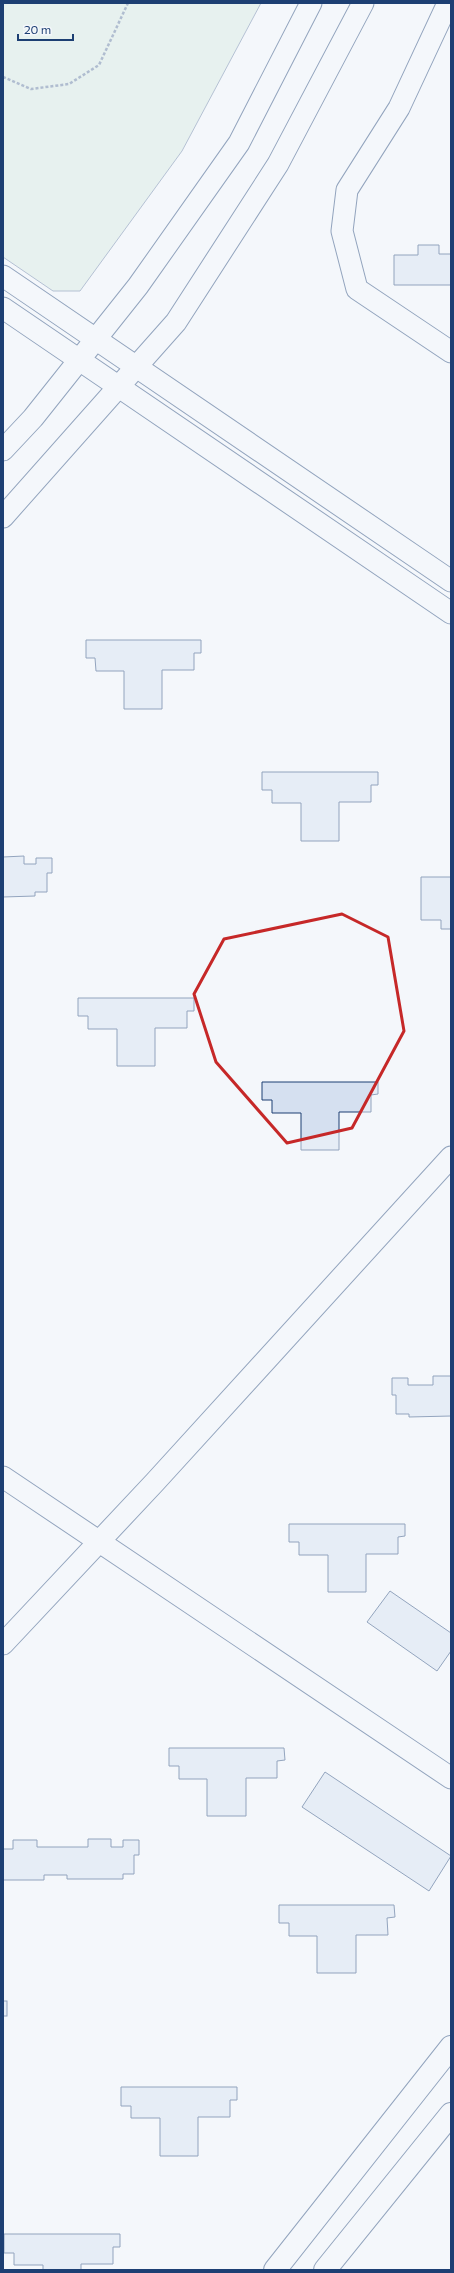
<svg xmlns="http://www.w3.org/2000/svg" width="454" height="2273" font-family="Commissioner,sans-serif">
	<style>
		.green { fill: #d7e8df; stroke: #687fa3 }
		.building { fill: #d5e0f0; stroke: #1d3f73 }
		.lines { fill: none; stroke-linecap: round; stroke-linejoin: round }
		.minor-casing { stroke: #1d3f73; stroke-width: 23 }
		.major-casing { stroke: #1d3f73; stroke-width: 24 }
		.path { stroke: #5e769c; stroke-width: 2.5; stroke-dasharray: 3 2; stroke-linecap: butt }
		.minor { stroke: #f4f7fb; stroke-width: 21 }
		.major { stroke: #f4f7fb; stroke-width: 22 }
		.marked { fill: none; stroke: #c62828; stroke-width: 3; stroke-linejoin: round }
	</style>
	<rect width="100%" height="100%" fill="#f4f7fb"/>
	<path class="green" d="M 3,3 L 261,3 L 182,151 L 80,291 L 53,291 L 3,257 Z"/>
	<g class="building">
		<path d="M 418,245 L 439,245 L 439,254 L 451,254 L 451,285 L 394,285 L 394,255 L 418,255 Z"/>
		<path d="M 86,640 L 201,640 L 201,653 L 194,653 L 194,670 L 162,670 L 162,709 L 124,709 L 124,671 L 96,671 L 95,658 L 86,658 Z"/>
		<path d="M 262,772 L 378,772 L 378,785 L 371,785 L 371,802 L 339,802 L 339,841 L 301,841 L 301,803 L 272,803 L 272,790 L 262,790 Z"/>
		<path d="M 24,856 L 24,864 L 36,864 L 36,858 L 52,858 L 52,873 L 47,873 L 47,892 L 35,892 L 35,896 L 3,897 L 3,857 Z"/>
		<path d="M 421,877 L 451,877 L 451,929 L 441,929 L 441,920 L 421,920 Z"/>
		<path d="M 78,998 L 194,998 L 194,1011 L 187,1011 L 187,1028 L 155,1028 L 155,1066 L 117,1066 L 117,1029 L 88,1029 L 88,1016 L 78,1016 Z"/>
		<path d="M 262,1082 L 378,1082 L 378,1094 L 371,1095 L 371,1112 L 339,1112 L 339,1150 L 301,1150 L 301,1113 L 272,1113 L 272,1100 L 262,1100 Z"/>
		<path d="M 433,1376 L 451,1376 L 451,1416 L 409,1417 L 409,1414 L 396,1414 L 396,1395 L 392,1395 L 392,1378 L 408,1378 L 408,1385 L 433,1385 Z"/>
		<path d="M 289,1524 L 405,1524 L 405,1536 L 398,1537 L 398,1554 L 366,1554 L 366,1592 L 328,1592 L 328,1555 L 299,1555 L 299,1542 L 289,1542 Z"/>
		<path d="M 390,1591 L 451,1633 L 451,1651 L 437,1671 L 367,1622 Z"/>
		<path d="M 169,1748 L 284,1748 L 285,1760 L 277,1761 L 277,1778 L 246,1778 L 246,1816 L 207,1816 L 207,1779 L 179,1779 L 179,1766 L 169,1766 Z"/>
		<path d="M 325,1772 L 451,1856 L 429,1891 L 302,1807 Z"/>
		<path d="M 88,1839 L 111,1839 L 111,1847 L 123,1847 L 123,1840 L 139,1840 L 139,1855 L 134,1855 L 134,1874 L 123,1874 L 123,1879 L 67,1879 L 67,1875 L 44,1875 L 44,1880 L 3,1880 L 3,1849 L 13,1849 L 13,1840 L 37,1840 L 37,1847 L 88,1847 Z"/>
		<path d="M 279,1905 L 394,1905 L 395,1917 L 387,1918 L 388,1935 L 356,1935 L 356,1973 L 317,1973 L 317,1936 L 289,1936 L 289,1923 L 279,1923 Z"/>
		<rect x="3" y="2001" width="4" height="15"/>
		<path d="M 121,2087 L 237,2087 L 237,2100 L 230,2100 L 230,2117 L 198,2117 L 198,2156 L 160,2156 L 160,2118 L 131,2118 L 131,2106 L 121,2106 Z"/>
		<path d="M 4,2234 L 120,2234 L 120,2247 L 113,2247 L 113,2264 L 81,2264 L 81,2270 L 43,2270 L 43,2265 L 14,2265 L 14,2253 L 4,2253 Z"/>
	</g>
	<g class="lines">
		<defs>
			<g id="minor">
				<path d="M 448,3 L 399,108 L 347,190 L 342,231 L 357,289 L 451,352"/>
				<path d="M 3,276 L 451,581"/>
				<path d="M 3,308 L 451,613"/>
				<path d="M 3,450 L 33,418 L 138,286 L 239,143 L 311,3"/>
				<path d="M 3,517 L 176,322 L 278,164 L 363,3"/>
				<path d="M 3,1477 L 451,1778"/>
				<path d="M 3,1644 L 155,1482 L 451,1157"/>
			</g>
			<g id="major">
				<path d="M 275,2270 L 451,2047"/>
				<path d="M 325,2270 L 451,2114"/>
			</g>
		</defs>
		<use href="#minor" class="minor-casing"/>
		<use href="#major" class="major-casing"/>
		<path class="path" d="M 3,77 L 31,89 L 69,84 L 99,65 L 128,3"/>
		<use href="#minor" class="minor"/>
		<use href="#major" class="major"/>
	</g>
	<path d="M0 0H454V2273H0ZM 342,914 L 388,937 L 404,1031 L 352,1128 L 287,1143 L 216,1062 L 194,994 L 224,939 Z" fill="#f4f7fb" fill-opacity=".55" fill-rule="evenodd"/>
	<path class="marked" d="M 342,914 L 388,937 L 404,1031 L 352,1128 L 287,1143 L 216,1062 L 194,994 L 224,939 Z"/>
	<rect width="454" height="2273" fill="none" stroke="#1d3f73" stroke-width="8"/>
	<path d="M18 34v6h55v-6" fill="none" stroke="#1d3f73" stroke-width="2"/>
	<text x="24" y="34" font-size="12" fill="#1d3f73" stroke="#f4f7fb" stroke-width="3" paint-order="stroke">20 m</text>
</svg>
